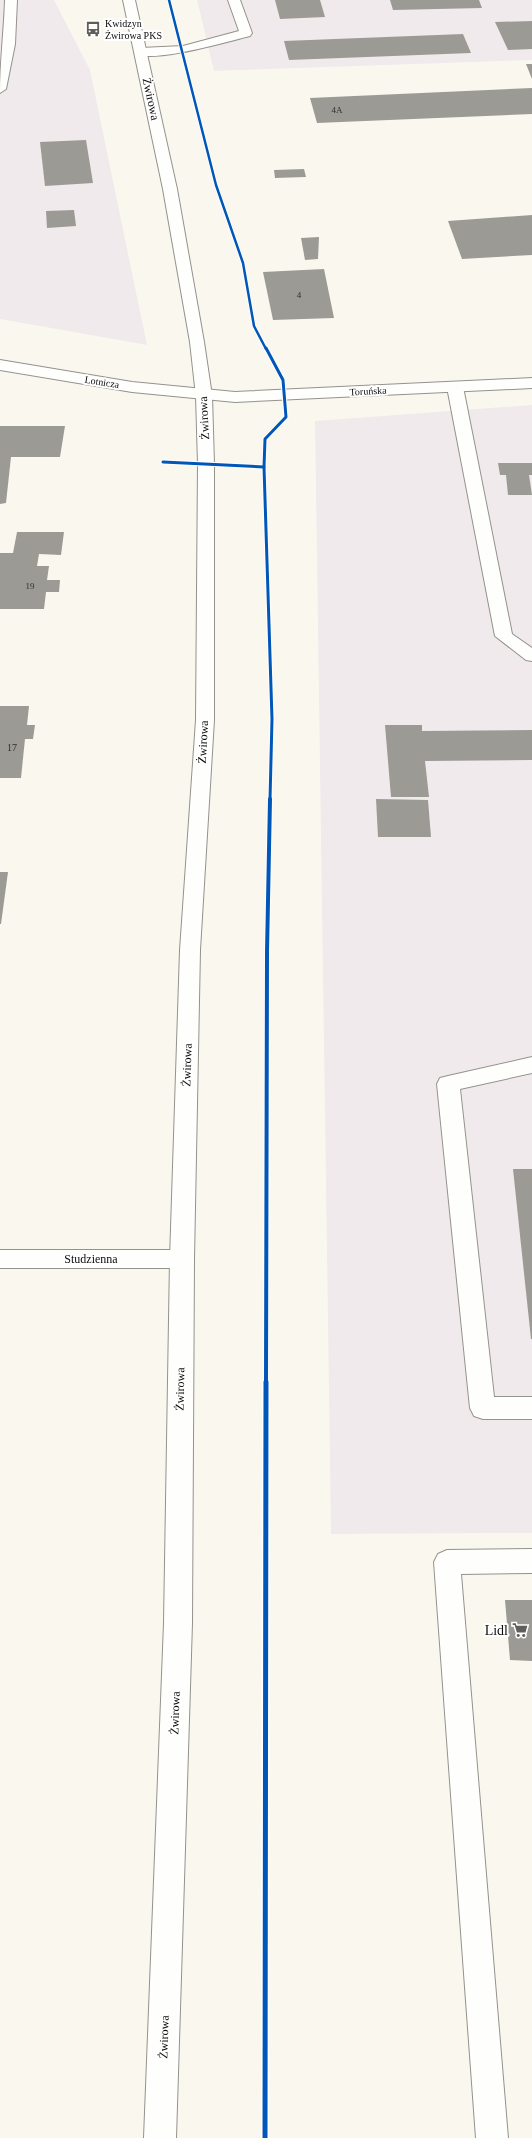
<svg xmlns="http://www.w3.org/2000/svg" width="532" height="2138" font-family="'Times New Roman',serif">
	<style>
		.industrial { fill: #f1eaec }
		.building { fill: #9c9a95 }
		.lines { fill: none; stroke-linecap: round; stroke-linejoin: round }
		.service-casing { stroke: #93928d; stroke-width: 2 }
		.minor-casing { stroke: #93928d; stroke-width: 2 }
		.tertiary-casing { stroke: #93928d; stroke-width: 2 }
		.service { fill: #fefefc; fill-rule: evenodd }
		.minor { fill: #fefefc; fill-rule: evenodd }
		.tertiary { fill: #fefefc; fill-rule: evenodd }
		.cycleway-far3-casing { stroke: #fff; stroke-width: 4 }
		.cycleway-far2-casing { stroke: #fff; stroke-width: 5 }
		.cycleway-far1-casing { stroke: #fff; stroke-width: 6 }
		.cycleway-casing { stroke: #fff; stroke-width: 8 }
		.cycleway-far3 { stroke: #0057b8; stroke-width: 2.5 }
		.cycleway-far2 { stroke: #0057b8; stroke-width: 3 }
		.cycleway-far1 { stroke: #0057b8; stroke-width: 4 }
		.cycleway { stroke: #0057b8; stroke-width: 5 }
		.labels { text-anchor: middle; dominant-baseline: central; stroke-width: 4; stroke-linejoin: round; paint-order: stroke }
		.far-number-label { font-size: 9px; fill: #2f2f2e }
		.far-poi-label { font-size: 10px; fill: #0b0b0b; stroke: #fff; text-anchor: start }
		.far-street-label { font-size: 10px; fill: #0b0b0b; stroke: #fff }
		.number-label { font-size: 10px; fill: #2f2f2e }
		.street-label { font-size: 12px; fill: #0b0b0b; stroke: #fff }
		.near-poi-label { font-size: 14px; fill: #0b0b0b; stroke: #fff; text-anchor: end }
	</style>
	<rect width="100%" height="100%" fill="#faf8ee"/>
	<g class="industrial">
		<path d="M 0,0 L 54,0 L 90,70 L 147,345 L 0,319 Z"/>
		<path d="M 197,0 L 532,0 L 532,60 L 214,71 Z"/>
		<path d="M 532,405 L 532,1533 L 331,1534 L 315,421 Z"/>
	</g>
	<g class="building">
		<path d="M 275,0 L 320,0 L 325,17 L 280,19 Z"/>
		<path d="M 390,0 L 479,0 L 482,8 L 393,10 Z"/>
		<path d="M 532,21 L 532,49 L 508,50 L 495,22 Z"/>
		<path d="M 463,34 L 471,53 L 289,60 L 284,41 Z"/>
		<path d="M 526,64 L 532,64 L 532,79 Z"/>
		<path d="M 532,88 L 532,114 L 365,121 L 317,123 L 310,98 Z"/>
		<path d="M 86,140 L 93,183 L 45,186 L 40,142 Z"/>
		<path d="M 304,169 L 306,177 L 275,178 L 274,170 Z"/>
		<path d="M 74,210 L 76,226 L 47,228 L 46,211 Z"/>
		<path d="M 532,215 L 532,255 L 462,259 L 448,221 Z"/>
		<path d="M 319,237 L 318,259 L 305,260 L 301,238 Z"/>
		<path d="M 324,269 L 334,318 L 273,320 L 263,272 Z"/>
		<path d="M 0,426 L 65,426 L 60,457 L 11,457 L 6,503 L 0,504 Z"/>
		<path d="M 498,463 L 532,463 L 532,475 L 529,475 L 532,495 L 508,495 L 506,475 L 500,475 Z"/>
		<path d="M 17,532 L 64,532 L 61,555 L 39,554 L 37,566 L 49,566 L 47,580 L 60,580 L 59,592 L 46,592 L 44,609 L 0,609 L 0,553 L 13,553 Z"/>
		<path d="M 0,706 L 29,706 L 27,725 L 35,725 L 33,739 L 25,739 L 21,778 L 0,778 Z"/>
		<path d="M 385,725 L 422,725 L 422,731 L 532,730 L 532,760 L 425,761 L 429,797 L 391,797 Z"/>
		<path d="M 376,799 L 428,800 L 431,837 L 378,837 Z"/>
		<path d="M 0,872 L 8,872 L 1,924 L 0,924 Z"/>
		<path d="M 513,1169 L 532,1169 L 532,1339 L 531,1339 Z"/>
		<path d="M 505,1600 L 532,1600 L 532,1661 L 510,1660 Z"/>
	</g>
	<g class="lines">
		<defs>
			<g id="service">
				<path d="M 5,0 L 17,0 L 15,44 L 6,89 L 0,93 C 0,62 4,31 5,0 Z"/>
				<path d="M 228,0 L 240,0 L 252,33 L 250,36 C 233,40 145,66 135,52 L 141,48 L 183,46 L 239,31 Z"/>
				<path d="M 455,382 L 460,384 L 463,387 L 512,634 L 532,648 L 532,661 L 526,660 L 495,636 L 447,387 L 450,384 Z"/>
				<path d="M 532,1057 L 532,1073 L 460,1089 L 494,1397 L 532,1397 L 532,1419 L 483,1419 L 474,1416 L 470,1408 L 437,1084 L 440,1078 L 448,1076 Z"/>
				<path d="M 532,1549 L 532,1573 L 461,1574 L 508,2138 L 476,2138 L 434,1562 L 438,1554 L 447,1550 Z"/>
			</g>
			<g id="minor">
				<path d="M 0,360 L 132,382 L 235,392 L 532,378 L 532,388 L 235,402 L 132,392 L 0,370 Z"/>
				<path d="M 0,1250 L 182,1250 L 190,1252 L 194,1259 L 190,1266 L 182,1268 L 0,1268 Z"/>
			</g>
			<path id="tertiary" d="M 123,0 L 135,0 L 177,189 L 204,342 L 212,396 L 214,464 L 214,720 L 200,950 L 194,1259 L 192,1623 L 176,2138 L 144,2138 L 164,1623 L 170,1259 L 180,950 L 196,720 L 198,464 L 196,396 L 190,342 L 163,189 Z"/>
		</defs>
		<use href="#service" class="service-casing"/>
		<use href="#minor" class="minor-casing"/>
		<use href="#tertiary" class="tertiary-casing"/>
		<use href="#service" class="service"/>
		<use href="#minor" class="minor"/>
		<use href="#tertiary" class="tertiary"/>
		<defs>
			<path id="cycleway-far3" d="M 169,0 L 216,185 L 243,263 L 254,326 L 266,349"/>
			<g id="cycleway-far2">
				<path d="M 266,348 L 283,380 L 286,417 L 265,439 L 264,467 L 272,719 L 270,800"/>
				<path d="M 163,462 L 264,467"/>
			</g>
			<path id="cycleway-far1" d="M 266,1383 L 267,952 L 270,799"/>
			<path id="cycleway" d="M 265,2138 L 266,1382"/>
		</defs>
		<use href="#cycleway-far3" class="cycleway-far3-casing"/>
		<use href="#cycleway-far2" class="cycleway-far2-casing"/>
		<use href="#cycleway-far1" class="cycleway-far1-casing"/>
		<use href="#cycleway" class="cycleway-casing"/>
		<use href="#cycleway-far3" class="cycleway-far3"/>
		<use href="#cycleway-far2" class="cycleway-far2"/>
		<use href="#cycleway-far1" class="cycleway-far1"/>
		<use href="#cycleway" class="cycleway"/>
	</g>
	<defs>
		<symbol id="bus-bare" viewBox="-9 -9 18 18"><path d="M-5-6H5V4H4V6H2V4H-2V6H-4V4H-5ZM-3.5-4V0h7V-4ZM-3.5 1.2v1.5H-2V1.2ZM2 1.2v1.5H3.5V1.2Z" fill="#5f5e5a" stroke="#fff" stroke-width="2.5" paint-order="stroke"/></symbol>
		<symbol id="supermarket-bare" viewBox="-9 -9 18 18"><path d="M-6-5.5h2.5l.6 2H6L4.5 2H-2.5L-4.4-4H-6ZM-1.5 3.2a1.3 1.3 0 1 0 .1 0ZM3 3.2a1.3 1.3 0 1 0 .1 0Z" fill="#5f5e5a" stroke="#fff" stroke-width="2.5" paint-order="stroke"/></symbol>
	</defs>
	<g fill-rule="evenodd">
		<use href="#bus-bare" x="82" y="18" width="22" height="22"/>
		<use href="#supermarket-bare" x="509" y="1619" width="22" height="22"/>
	</g>
	<g class="labels">
		<g class="far-number-label">
			<text x="337" y="110">4A</text>
			<text x="299" y="295">4</text>
			<text x="30" y="586">19</text>
		</g>
		<g class="far-poi-label">
			<text x="105" y="23">Kwidzyn<tspan x="105" dy="12">Żwirowa PKS</tspan></text>
		</g>
		<g class="far-street-label">
			<text transform="translate(102 382) rotate(9)">Lotnicza</text>
			<text transform="translate(368 391) rotate(-3)">Toruńska</text>
		</g>
		<g class="number-label">
			<text x="12" y="747">17</text>
		</g>
		<g class="street-label">
			<text transform="translate(151 99) rotate(78)">Żwirowa</text>
			<text transform="translate(204 418) rotate(-93)">Żwirowa</text>
			<text transform="translate(203 742) rotate(-87)">Żwirowa</text>
			<text transform="translate(187 1065) rotate(-88)">Żwirowa</text>
			<text x="91" y="1259">Studzienna</text>
			<text transform="translate(180 1389) rotate(-89)">Żwirowa</text>
			<text transform="translate(175 1713) rotate(-88)">Żwirowa</text>
			<text transform="translate(164 2037) rotate(-88)">Żwirowa</text>
		</g>
		<g class="near-poi-label">
			<text x="508" y="1630">Lidl</text>
		</g>
	</g>
</svg>
